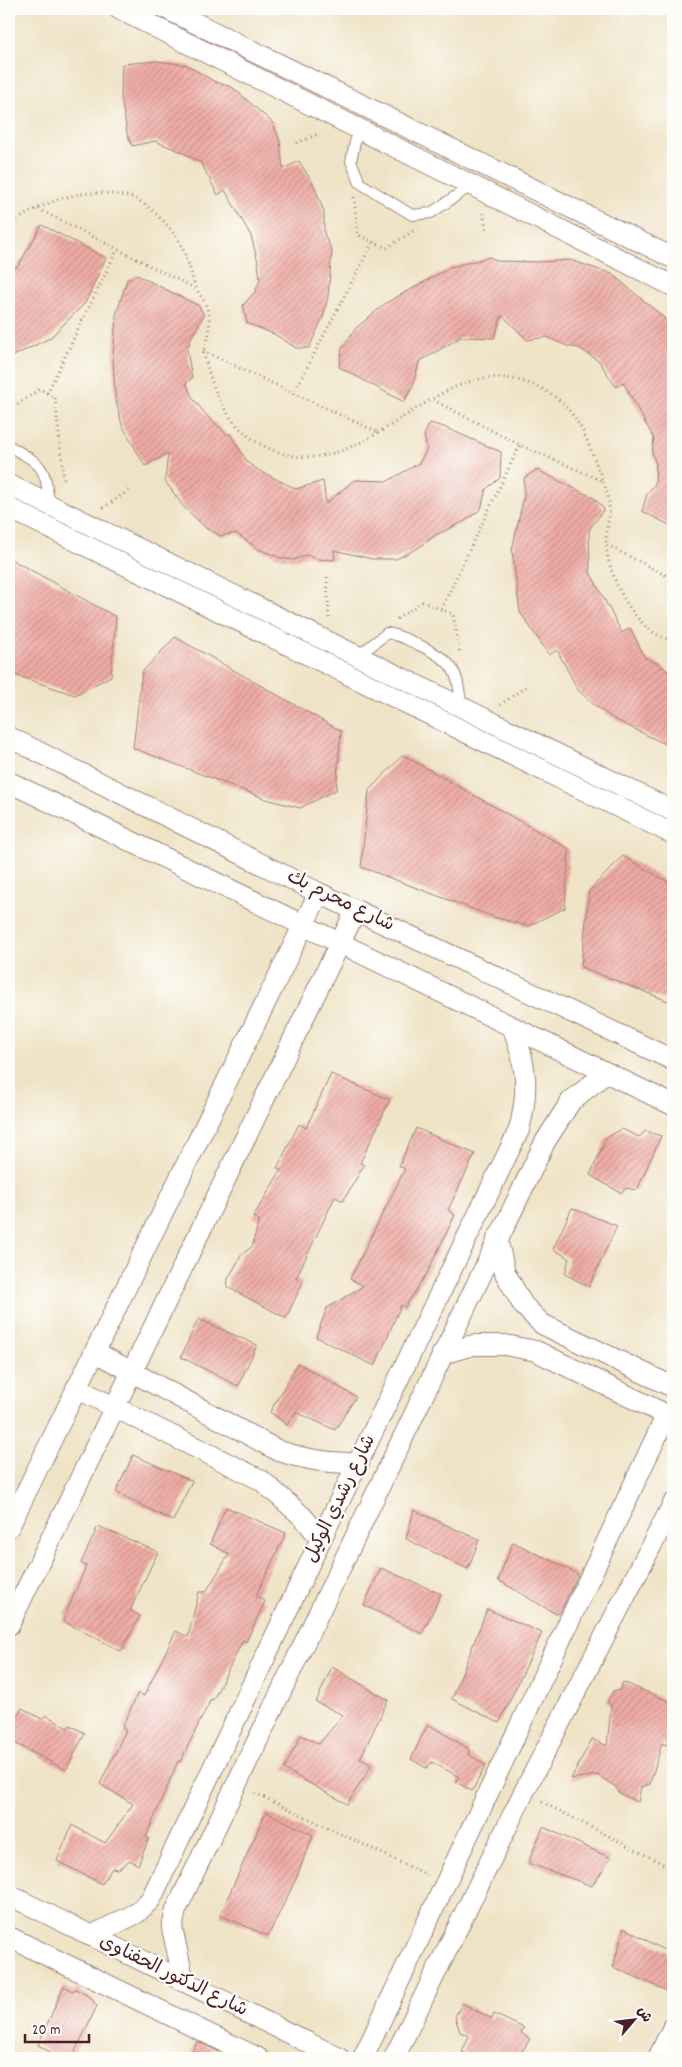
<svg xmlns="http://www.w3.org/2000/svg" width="682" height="2067" font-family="Dekko,'Playpen Sans Arabic',sans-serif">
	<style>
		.building { fill: url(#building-hatch) }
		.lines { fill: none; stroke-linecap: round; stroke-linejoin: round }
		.service-casing { stroke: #9c8178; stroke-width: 12 }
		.minor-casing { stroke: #9c8178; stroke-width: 22 }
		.path { stroke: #9c8178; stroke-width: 3; stroke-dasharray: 1 4; stroke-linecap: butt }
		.service { stroke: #fff; stroke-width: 10 }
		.minor { stroke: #fff; stroke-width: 20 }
		.labels { text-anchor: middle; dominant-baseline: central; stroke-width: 4.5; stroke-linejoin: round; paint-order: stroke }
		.street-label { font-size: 19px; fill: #4a1f2b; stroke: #fdfcf7 }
	</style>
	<defs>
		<pattern id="building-hatch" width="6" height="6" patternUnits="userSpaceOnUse" patternTransform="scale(1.25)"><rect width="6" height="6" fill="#efaca6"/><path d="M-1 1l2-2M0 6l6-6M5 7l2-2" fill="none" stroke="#c48b87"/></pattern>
	</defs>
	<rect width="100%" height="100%" fill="#fdfcf7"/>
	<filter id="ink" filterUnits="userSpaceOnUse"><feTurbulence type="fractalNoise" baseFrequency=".02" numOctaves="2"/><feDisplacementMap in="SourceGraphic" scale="10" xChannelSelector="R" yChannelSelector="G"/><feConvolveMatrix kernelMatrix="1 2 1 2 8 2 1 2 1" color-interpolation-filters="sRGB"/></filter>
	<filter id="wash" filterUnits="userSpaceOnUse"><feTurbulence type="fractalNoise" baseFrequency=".0096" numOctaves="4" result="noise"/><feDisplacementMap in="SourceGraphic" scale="20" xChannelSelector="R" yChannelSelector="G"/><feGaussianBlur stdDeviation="1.12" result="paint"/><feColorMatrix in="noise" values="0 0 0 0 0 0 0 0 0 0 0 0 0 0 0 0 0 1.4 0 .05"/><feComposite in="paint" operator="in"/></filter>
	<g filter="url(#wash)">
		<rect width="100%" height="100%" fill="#efe3c6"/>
		<g id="blocks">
			<g class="building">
				<path d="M 157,61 L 187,65 L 215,82 L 232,87 L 273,123 L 280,141 L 283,169 L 299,161 L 314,185 L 324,212 L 324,234 L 332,251 L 328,296 L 323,317 L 309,348 L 296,348 L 276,335 L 247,323 L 243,305 L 255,292 L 260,280 L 258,262 L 251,236 L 225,190 L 218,195 L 201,163 L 182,152 L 155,141 L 132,146 L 127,133 L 121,97 L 122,64 Z"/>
				<path d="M 42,225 L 106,258 L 85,303 L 50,338 L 9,358 L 9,272 L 18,266 Z"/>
				<path d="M 490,257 L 497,261 L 539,262 L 570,260 L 612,274 L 663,317 L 672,329 L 673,527 L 642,511 L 647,494 L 655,484 L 656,464 L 652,453 L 654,438 L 646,424 L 623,382 L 616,387 L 599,361 L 579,348 L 567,346 L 547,337 L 527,340 L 502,315 L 494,338 L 461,337 L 419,362 L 413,385 L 404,402 L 339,367 L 342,348 L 356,328 L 386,303 L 451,267 Z"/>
				<path d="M 137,275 L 199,306 L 204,315 L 191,338 L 187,350 L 192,378 L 186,383 L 193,399 L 208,417 L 228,435 L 230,434 L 248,463 L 260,471 L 296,489 L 323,481 L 326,504 L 354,480 L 388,481 L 419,463 L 427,449 L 424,435 L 430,423 L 444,427 L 501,452 L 500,478 L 486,489 L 481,509 L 465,521 L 436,535 L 418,548 L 396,559 L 372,559 L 334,550 L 335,560 L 316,559 L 308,555 L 293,560 L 281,558 L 258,549 L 236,533 L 221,536 L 207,529 L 183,506 L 165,481 L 168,453 L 145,466 L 122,425 L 115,397 L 113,357 L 116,315 L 127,280 Z"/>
				<path d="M 537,470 L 594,498 L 604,509 L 589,530 L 590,572 L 622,633 L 630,628 L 645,658 L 659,664 L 673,676 L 673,748 L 614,719 L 593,704 L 578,690 L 557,650 L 549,655 L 520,612 L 512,550 L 524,496 L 524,478 Z"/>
				<path d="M 9,558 L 116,617 L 111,676 L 75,695 L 9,673 Z"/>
				<path d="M 175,637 L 341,731 L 336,790 L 300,808 L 266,799 L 133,748 L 142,672 Z"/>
				<path d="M 403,755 L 569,849 L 565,908 L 528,926 L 494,917 L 361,867 L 369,790 Z"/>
				<path d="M 623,856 L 673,885 L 673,1003 L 581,967 L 589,891 Z"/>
				<path d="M 331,1074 L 390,1100 L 360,1163 L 364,1165 L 343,1201 L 335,1197 L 296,1278 L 303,1282 L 286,1318 L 227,1287 L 228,1279 L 242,1254 L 252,1247 L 259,1220 L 253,1217 L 281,1170 L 277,1168 L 299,1124 L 306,1128 Z"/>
				<path d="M 416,1128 L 475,1154 L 448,1210 L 455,1215 L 427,1273 L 405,1307 L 401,1305 L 375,1366 L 316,1337 L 327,1308 L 363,1286 L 350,1279 L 405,1169 L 399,1166 Z"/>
				<path d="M 622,1129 L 639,1137 L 646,1131 L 661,1136 L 637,1190 L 626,1188 L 621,1193 L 590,1175 L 607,1137 Z"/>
				<path d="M 572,1208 L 617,1226 L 589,1287 L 565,1274 L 569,1258 L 553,1249 Z"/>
				<path d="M 198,1319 L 257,1345 L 238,1386 L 181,1357 Z"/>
				<path d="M 298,1363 L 356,1397 L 335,1430 L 296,1412 L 287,1425 L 270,1412 Z"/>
				<path d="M 133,1455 L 192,1481 L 173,1521 L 116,1492 Z"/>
				<path d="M 226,1507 L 286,1533 L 256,1596 L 265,1601 L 246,1642 L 243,1640 L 213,1700 L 211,1699 L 180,1762 L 178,1761 L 146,1837 L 149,1838 L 138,1865 L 130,1860 L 118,1869 L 112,1868 L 102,1884 L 57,1861 L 72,1825 L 105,1843 L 133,1804 L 100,1784 L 126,1730 L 122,1728 L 138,1693 L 144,1696 L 176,1631 L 188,1637 L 199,1592 L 206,1592 L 229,1554 L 210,1544 Z"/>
				<path d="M 414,1510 L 479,1540 L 468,1569 L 406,1539 Z"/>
				<path d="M 98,1526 L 158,1552 L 130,1610 L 140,1616 L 121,1651 L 63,1621 L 86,1566 L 81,1563 Z"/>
				<path d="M 513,1542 L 578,1574 L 560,1613 L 556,1614 L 498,1580 Z"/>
				<path d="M 381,1568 L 441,1594 L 422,1634 L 364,1605 Z"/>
				<path d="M 487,1609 L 542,1633 L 499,1723 L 452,1699 Z"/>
				<path d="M 332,1667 L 388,1700 L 360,1759 L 372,1765 L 347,1804 L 284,1769 L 301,1735 L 319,1744 L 343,1715 L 316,1702 Z"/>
				<path d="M 623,1682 L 673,1703 L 673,1732 L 666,1745 L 662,1743 L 650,1784 L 641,1787 L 638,1802 L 619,1793 L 616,1787 L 597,1775 L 571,1779 L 592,1739 L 607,1746 L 611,1706 L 607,1701 L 614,1690 L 619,1691 Z"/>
				<path d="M 22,1708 L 42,1719 L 46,1715 L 67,1728 L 70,1725 L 85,1733 L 66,1770 L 9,1740 L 9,1731 Z"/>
				<path d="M 428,1724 L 469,1749 L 468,1754 L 486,1765 L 472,1791 L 456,1782 L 459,1777 L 432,1762 L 426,1768 L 411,1759 Z"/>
				<path d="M 266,1812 L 313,1835 L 295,1881 L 268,1936 L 220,1915 Z"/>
				<path d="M 543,1827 L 611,1858 L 592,1886 L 528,1863 Z"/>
				<path d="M 624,1928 L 673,1955 L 673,1976 L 668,1991 L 613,1967 Z"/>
				<path d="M 64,1986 L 72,1991 L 76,1989 L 90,1997 L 97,2006 L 72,2058 L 61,2058 L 38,2045 Z"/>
				<path d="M 462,2003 L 492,2019 L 494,2014 L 524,2028 L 521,2033 L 530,2039 L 518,2058 L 476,2058 L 462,2052 L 469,2036 L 460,2032 L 455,2017 Z"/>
				<path d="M 197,2041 L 231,2058 L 189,2058 Z"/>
			</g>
		</g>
	</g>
	<g filter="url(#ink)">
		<use href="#blocks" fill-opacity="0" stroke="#9c8178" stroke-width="1"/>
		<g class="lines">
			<defs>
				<g id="service">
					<path d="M 358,128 L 351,161 L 360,183 L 412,215 L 431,213 L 472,185"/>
					<path d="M 9,446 C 39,463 48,466 48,504"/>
					<path d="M 358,656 L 387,633 C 400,635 410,641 421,646 C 453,661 459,671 461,707"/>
				</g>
				<g id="minor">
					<path d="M 119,9 L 673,286"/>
					<path d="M 167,9 L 673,258"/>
					<path d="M 9,485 L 673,811"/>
					<path d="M 9,508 L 673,834"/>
					<path d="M 9,737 L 319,893 L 673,1060"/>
					<path d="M 9,782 L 673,1105"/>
					<path d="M 497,1238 L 505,1273 L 523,1305 L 542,1324 L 673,1387"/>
					<path d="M 95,1352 L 279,1451 C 306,1460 330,1464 359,1463"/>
					<path d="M 442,1354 L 473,1345 L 505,1345 L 536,1351 L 673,1418"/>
					<path d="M 76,1388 L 261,1480 L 303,1517 L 321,1539"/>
					<path d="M 9,1527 L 319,893"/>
					<path d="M 9,1625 L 356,910"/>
					<path d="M 9,1895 L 339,2058"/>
					<path d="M 91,1936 L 137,1913 L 151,1899 L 321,1539 L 519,1130 C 529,1091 527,1066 513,1028"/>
					<path d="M 9,1937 L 258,2058"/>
					<path d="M 184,1982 L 172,1928 L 176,1910 L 545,1142 L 571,1101 L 606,1073"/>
					<path d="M 363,2058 L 667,1414"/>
					<path d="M 394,2058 L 524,1792 L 673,1504"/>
					<path d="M 658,2058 L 673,2027"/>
				</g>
			</defs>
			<use href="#service" class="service-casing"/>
			<use href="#minor" class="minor-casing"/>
			<g class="path">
				<path d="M 297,143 L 320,133"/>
				<path d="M 354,197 L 358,235 L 387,248 L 413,231"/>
				<path d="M 38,209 L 196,289"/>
				<path d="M 483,213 L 487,232"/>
				<path d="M 9,226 C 39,203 80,187 118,195 C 124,196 131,196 136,199 C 151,207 165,222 175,235 C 187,252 189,269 196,288 C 198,292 201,296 204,301 C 212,317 211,336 203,351 C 213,391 226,426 264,446 C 361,496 428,357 518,380 C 565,392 581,421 596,463 C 601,476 607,489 609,503 C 611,516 605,531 606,544 C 608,573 628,615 653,632 C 658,636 667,638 673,641"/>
				<path d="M 203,351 L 377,432"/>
				<path d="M 47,393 L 117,250"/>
				<path d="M 293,394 L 373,242"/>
				<path d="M 433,400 L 520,445 L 603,481"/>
				<path d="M 9,410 L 40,389 L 55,398 L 64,480"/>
				<path d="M 103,508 L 131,489"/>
				<path d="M 607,545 L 673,579"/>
				<path d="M 327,577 L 329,619"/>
				<path d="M 441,609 L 520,445"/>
				<path d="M 397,619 L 422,602 L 453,614 L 460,653"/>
				<path d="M 500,705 L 528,685"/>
				<path d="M 255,1793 L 427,1875"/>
				<path d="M 542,1802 L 673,1869"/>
			</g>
			<use href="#service" class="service"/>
			<use href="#minor" class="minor"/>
		</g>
	</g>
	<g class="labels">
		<g class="street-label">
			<text transform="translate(340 902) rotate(26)">شارع محرم بك</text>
			<text transform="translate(341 1499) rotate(-64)">شارع رشدي الوكيل</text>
			<text transform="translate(173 1977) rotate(26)">شارع الدكتور الحفناوى</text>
		</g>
	</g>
	<rect width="682" height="2067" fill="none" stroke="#fdfcf7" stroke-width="30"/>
	<g transform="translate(634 2020) rotate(62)" stroke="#fdfcf7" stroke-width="4" paint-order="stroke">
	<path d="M0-4L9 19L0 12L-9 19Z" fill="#4a1f2b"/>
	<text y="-8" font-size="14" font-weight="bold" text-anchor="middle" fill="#4a1f2b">ش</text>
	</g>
	<path d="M25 2034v8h64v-8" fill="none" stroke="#4a1f2b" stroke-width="2.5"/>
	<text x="32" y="2034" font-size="15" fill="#4a1f2b" stroke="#fdfcf7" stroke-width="4" paint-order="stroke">20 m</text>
</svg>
